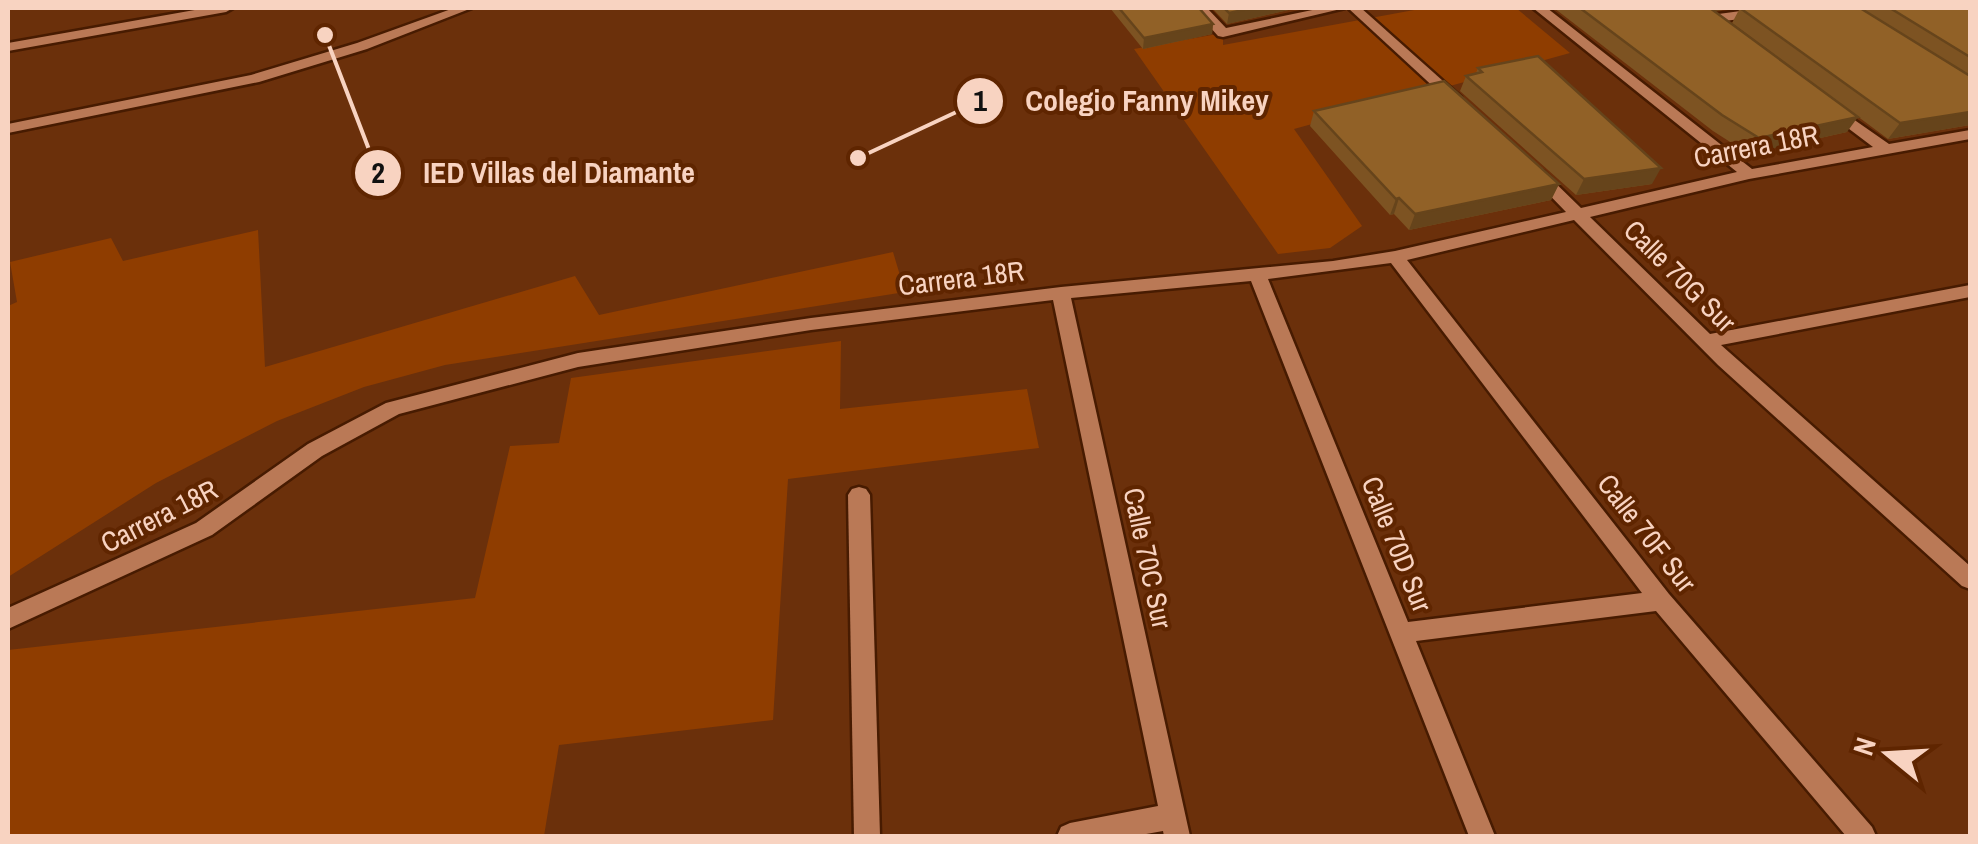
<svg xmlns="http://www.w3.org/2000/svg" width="1978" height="844" font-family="'Archivo Narrow',sans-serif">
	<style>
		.green { fill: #8f3d00 }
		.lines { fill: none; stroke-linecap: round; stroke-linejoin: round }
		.street-casing { stroke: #471b01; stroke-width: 5 }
		.street { fill: #ba7956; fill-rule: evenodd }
		.wall { fill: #7d5322 }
		.shaded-wall { fill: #66441b }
		.building { fill: #916127; stroke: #66441b; stroke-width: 2.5 }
		.labels { text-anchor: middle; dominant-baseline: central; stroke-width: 8; stroke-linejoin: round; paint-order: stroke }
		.street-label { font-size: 28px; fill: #f8d3c1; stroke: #5f2500 }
		.leader { fill: none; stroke: #f8d3c1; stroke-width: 4 }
		.callout-dot { fill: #f8d3c1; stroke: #5f2500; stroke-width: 4 }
		.mark-label { font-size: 30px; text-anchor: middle; font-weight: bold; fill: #111 }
		.callout-label { font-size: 30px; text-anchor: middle; font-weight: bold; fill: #f8d3c1; stroke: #5f2500; stroke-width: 8; stroke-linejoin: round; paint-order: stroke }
	</style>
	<rect width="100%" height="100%" fill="#6b300b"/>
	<g class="green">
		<path d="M 1425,8 L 1516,8 L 1570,53 L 1294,129 L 1362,226 L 1330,248 L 1278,254 L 1134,49 L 1223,33 L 1223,45 Z"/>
		<path d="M 258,230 L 265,367 L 575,276 L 599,315 L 893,252 L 905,292 L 445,365 L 364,387 L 277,421 L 156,483 L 8,577 L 8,306 L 17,302 L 10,262 L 111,238 L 123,261 Z"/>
		<path d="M 841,341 L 840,409 L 1027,389 L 1039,448 L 788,479 L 773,720 L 559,745 L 544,836 L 8,836 L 8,650 L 475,598 L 510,446 L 559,443 L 571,378 Z"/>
	</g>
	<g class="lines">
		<defs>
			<g id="street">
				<path d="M 206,8 L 233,8 L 226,12 L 8,51 L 8,43 Z"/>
				<path d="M 454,8 L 472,8 L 367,49 L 259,82 L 8,133 L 8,124 L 251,75 L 357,43 Z"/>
				<path d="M 1193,8 L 1207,8 L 1226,28 L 1322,8 L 1345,8 L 1223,37 L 1218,36 Z"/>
				<path d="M 1348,8 L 1361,8 L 1461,97 L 1461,103 L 1451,103 Z"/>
				<path d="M 1533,8 L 1547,8 L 1752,169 L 1873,147 L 1828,113 L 1828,107 L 1833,105 L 1889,144 L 1970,130 L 1970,139 L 1749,179 L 1590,217 L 1710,334 L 1970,285 L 1970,297 L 1721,345 L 1970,566 L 1970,589 L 1962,586 L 1718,365 L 1574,220 L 1407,260 L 1669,594 L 1872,827 L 1876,836 L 1846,836 L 1656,611 L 1416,641 L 1495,836 L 1469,836 L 1251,281 L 1071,298 L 1190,836 L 1164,836 L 1163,831 L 1135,836 L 1057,836 L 1061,827 L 1070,823 L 1158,806 L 1053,300 L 811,330 L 578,367 L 399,414 L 322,456 L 212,535 L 8,629 L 8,608 L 196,523 L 308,444 L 386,403 L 578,353 L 811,318 L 1061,287 L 1333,261 L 1395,251 L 1566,212 L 1529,174 L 1537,169 L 1543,171 L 1581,208 L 1737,172 ZM 1391,263 L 1642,593 L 1408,622 L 1268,279 Z"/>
				<path d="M 1763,8 L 1795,8 L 1788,12 L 1711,23 L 1704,19 L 1711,15 Z"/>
				<path d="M 859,487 L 866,489 L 870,495 L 880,836 L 854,836 L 848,495 L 852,489 Z"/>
			</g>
		</defs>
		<use href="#street" class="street-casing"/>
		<use href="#street" class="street"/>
	</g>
	<g class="wall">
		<path d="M 1110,8 L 1199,8 L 1213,24 L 1212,34 L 1143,49 Z"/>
		<path d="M 1212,8 L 1297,8 L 1227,24 Z"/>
		<path d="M 1554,8 L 1739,8 L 1715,11 L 1847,132 L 1749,154 L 1713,131 Z"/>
		<path d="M 1740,8 L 1970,8 L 1970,125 L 1888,139 L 1732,23 Z"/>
		<path d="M 1478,68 L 1652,184 L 1576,195 L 1460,91 L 1466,76 L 1476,73 Z"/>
		<path d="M 1314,111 L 1559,184 L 1551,200 L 1409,230 L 1394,214 L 1390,215 L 1310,126 Z"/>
	</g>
	<g class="shaded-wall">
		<path d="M 1253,8 L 1297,8 L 1227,24 L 1229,13 Z"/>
		<path d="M 1716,8 L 1739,8 L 1714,11 Z"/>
		<path d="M 1213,24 L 1212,34 L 1143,49 L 1144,38 Z"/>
		<path d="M 1970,112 L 1970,125 L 1888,139 L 1900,123 Z"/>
		<path d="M 1858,117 L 1847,132 L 1749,154 L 1759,138 Z"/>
		<path d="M 1661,168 L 1652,184 L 1576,195 L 1584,179 Z"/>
		<path d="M 1559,184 L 1551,200 L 1409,230 L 1415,214 Z"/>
		<path d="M 1399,198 L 1394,214 L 1390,215 L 1396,199 Z"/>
	</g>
	<g class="building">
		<path d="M 1119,8 L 1199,8 L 1213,24 L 1144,38 Z"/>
		<path d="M 1224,8 L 1253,8 L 1229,13 Z"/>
		<path d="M 1580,8 L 1710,8 L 1858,117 L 1759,138 L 1722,115 Z"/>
		<path d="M 1740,8 L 1860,8 L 1970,76 L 1970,112 L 1900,123 Z"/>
		<path d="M 1890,8 L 1970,8 L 1970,57 Z"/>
		<path d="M 1538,56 L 1661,168 L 1584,179 L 1466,76 L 1482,72 L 1478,68 Z"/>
		<path d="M 1444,81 L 1559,184 L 1415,214 L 1399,198 L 1396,199 L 1314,111 Z"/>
	</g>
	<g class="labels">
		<g class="street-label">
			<text transform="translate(1756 146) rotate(-11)">Carrera 18R</text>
			<text transform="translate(1680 276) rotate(45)">Calle 70G Sur</text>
			<text transform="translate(961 278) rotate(-7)">Carrera 18R</text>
			<text transform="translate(159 516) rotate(-27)">Carrera 18R</text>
			<text transform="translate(1647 533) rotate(52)">Calle 70F Sur</text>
			<text transform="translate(1397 544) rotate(68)">Calle 70D Sur</text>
			<text transform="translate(1148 558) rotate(78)">Calle 70C Sur</text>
		</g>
	</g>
	<path class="leader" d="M858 158L980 101M325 35L378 173"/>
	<g class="callout-dot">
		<circle cx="858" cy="158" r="10"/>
		<circle cx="325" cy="35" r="10"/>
		<circle cx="980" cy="101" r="25"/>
		<circle cx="378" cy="173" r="25"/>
	</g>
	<g class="mark-label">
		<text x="980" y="111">1</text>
		<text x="378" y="183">2</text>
	</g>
	<g class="callout-label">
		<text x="1147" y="111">Colegio Fanny Mikey</text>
		<text x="559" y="183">IED Villas del Diamante</text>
	</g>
	<rect width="1978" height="844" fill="none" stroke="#f8d3c1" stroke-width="20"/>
	<g transform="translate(1888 754) rotate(288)" stroke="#5f2500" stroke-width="8" paint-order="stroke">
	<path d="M0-8L18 38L0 25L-18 38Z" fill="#f8d3c1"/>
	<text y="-15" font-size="28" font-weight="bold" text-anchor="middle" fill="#f8d3c1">N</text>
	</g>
</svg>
